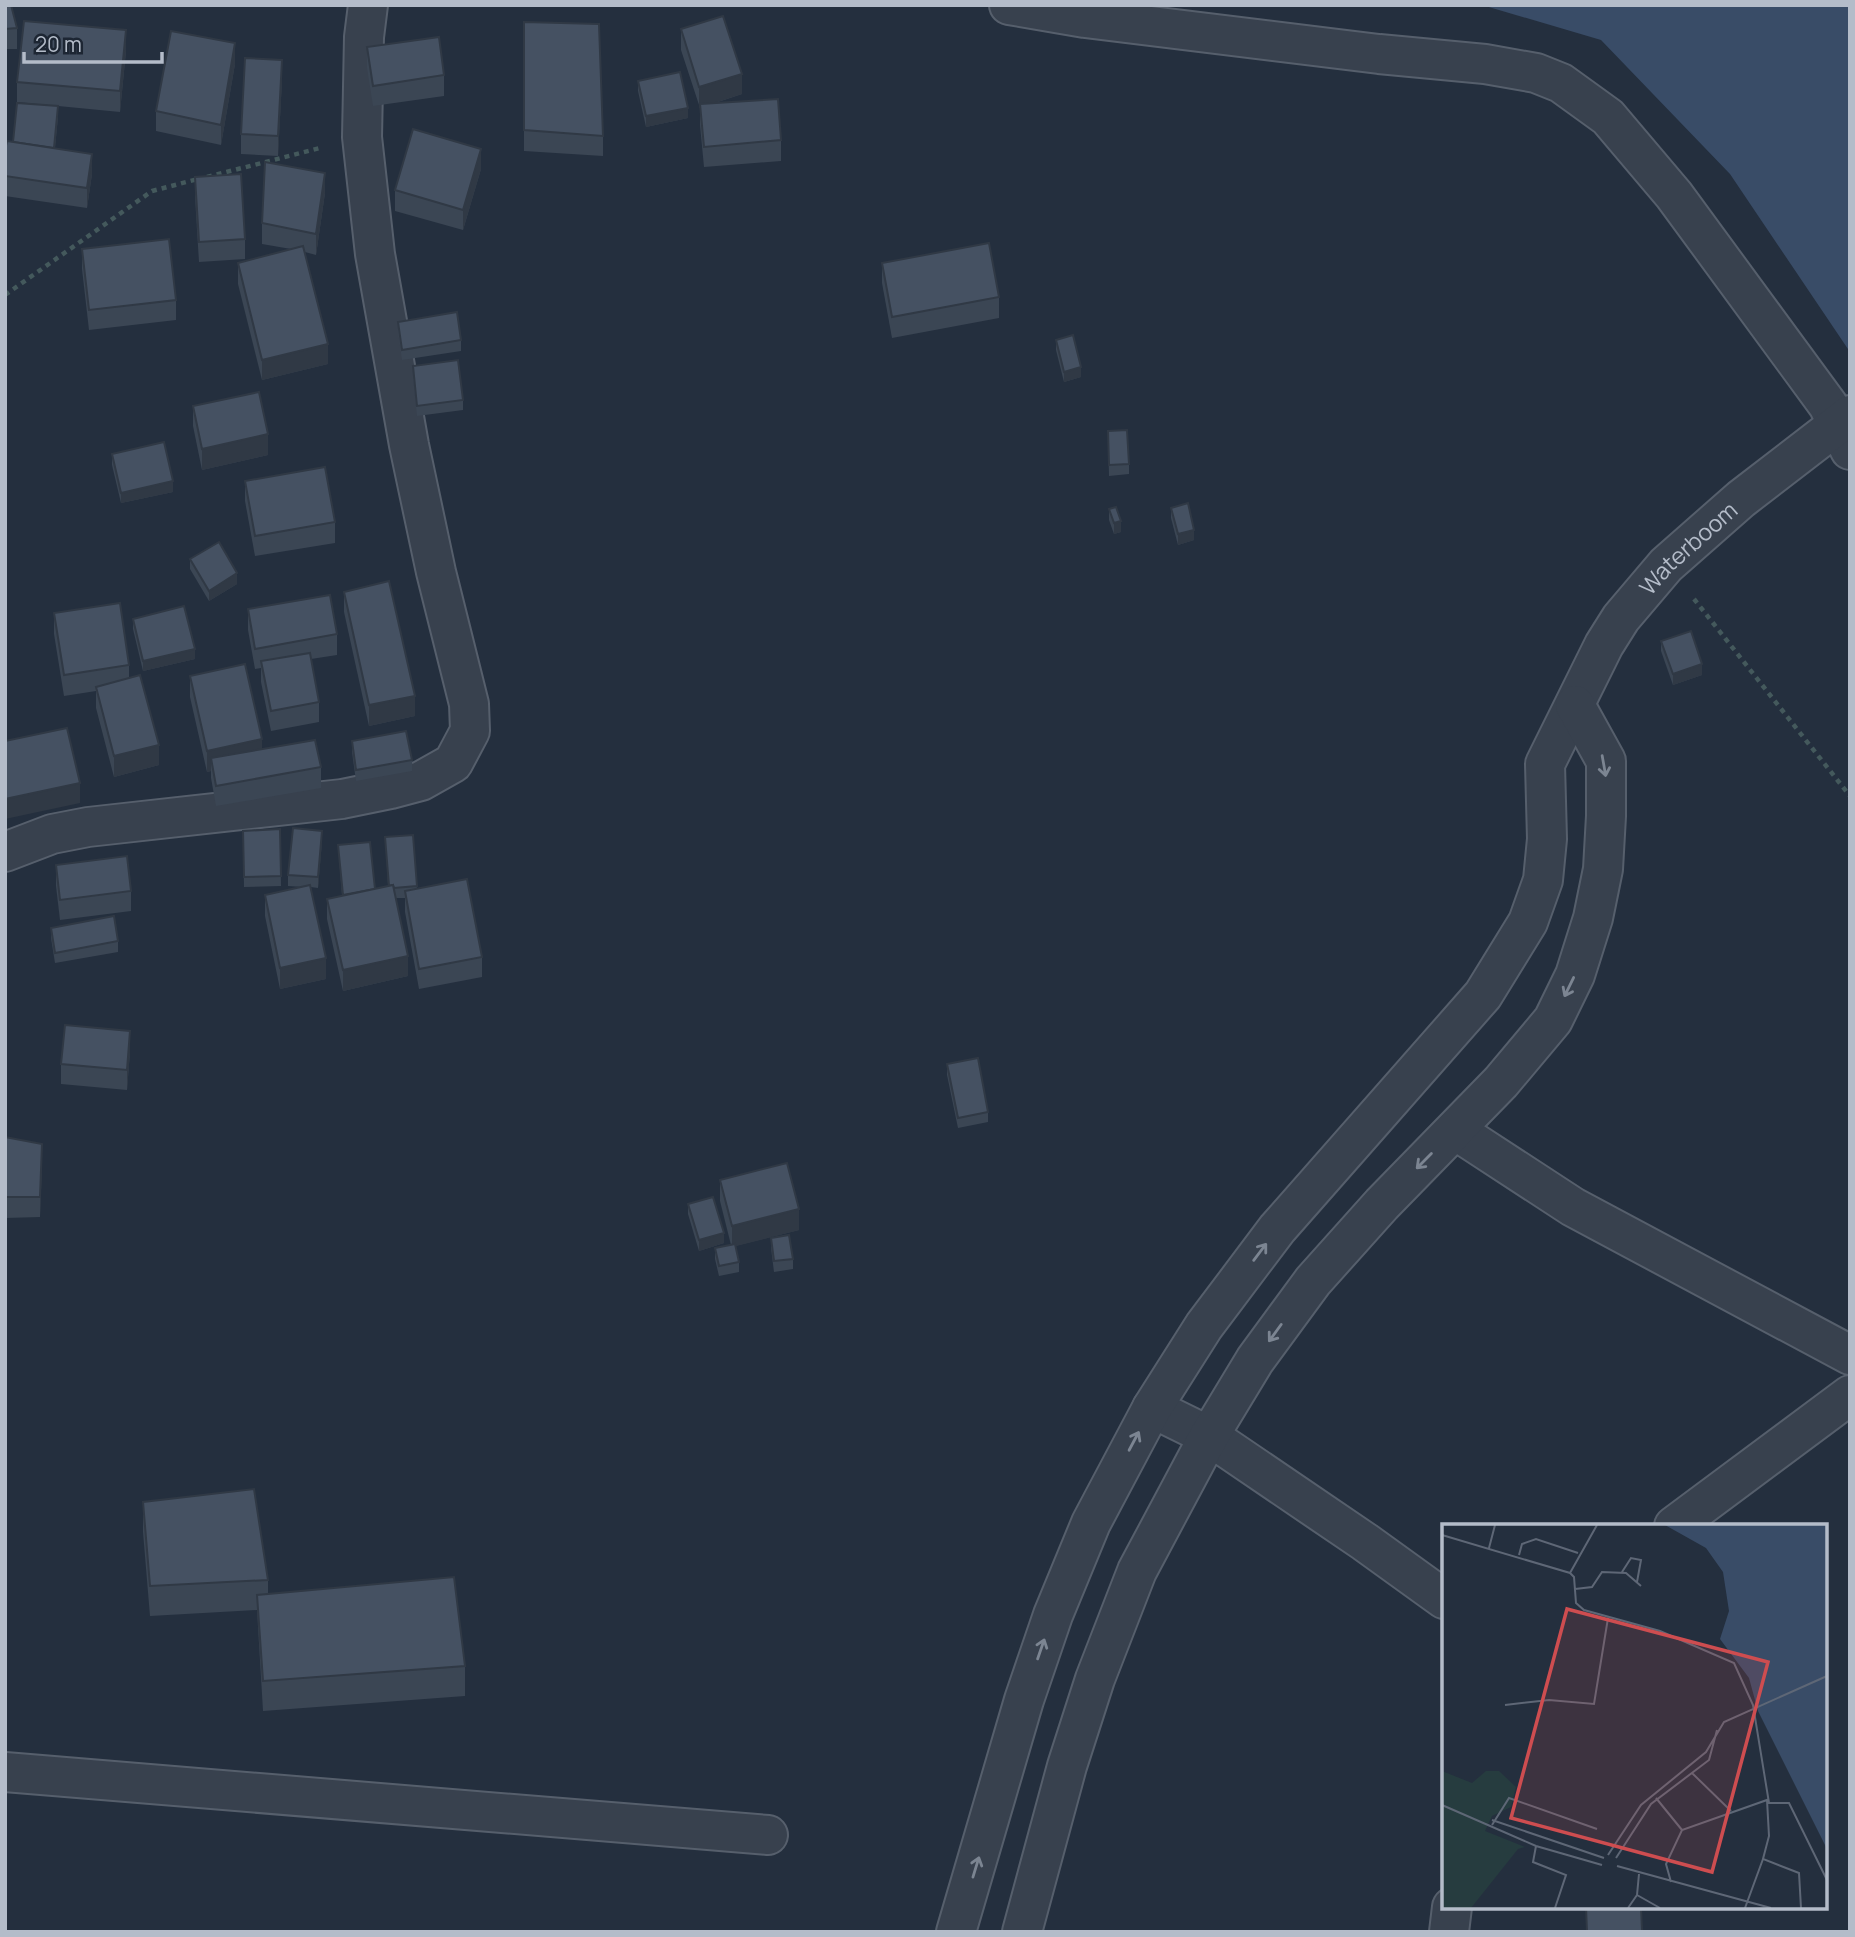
<svg xmlns="http://www.w3.org/2000/svg" width="1855" height="1937" font-family="Manrope,sans-serif">
	<style>
		.water { fill: #394c67 }
		.lines { fill: none; stroke-linecap: round; stroke-linejoin: round }
		.minor-casing { stroke: #565f6c; stroke-width: 42 }
		.path { stroke: #44595c; stroke-width: 4.5; stroke-dasharray: 5 5; stroke-linecap: butt }
		.minor { stroke: #38414e; stroke-width: 38 }
		.wall { fill: #3b4654 }
		.shaded-wall { fill: #303945 }
		.building { fill: #455162; stroke: #303945; stroke-width: 2 }
		.oneway { stroke: #7c8592 }
		.labels { text-anchor: middle; dominant-baseline: central; stroke-width: 5; stroke-linejoin: round; paint-order: stroke }
		.street-label { font-size: 23px; fill: #b4bcc9; stroke: #1d2633 }
		.inset-road { fill: none; stroke: #5e6776; stroke-width: 2 }
		.view { fill: #ce4d50; fill-opacity: 0.15; stroke: #ce4d50; stroke-width: 3.5 }
		.inset-edge { fill: none; stroke: #b4bcc9; stroke-width: 3.5 }
	</style>
	<rect width="100%" height="100%" fill="#242f3e"/>
	<path class="water" d="M 1482,5 L 1850,5 L 1850,352 L 1730,174 L 1601,40 Z"/>
	<g class="lines">
		<defs>
			<g id="minor">
				<path d="M 1009,5 L 1085,18 L 1379,54 L 1485,64 L 1536,73 L 1561,83 L 1608,117 L 1674,195 L 1828,405 L 1850,450"/>
				<path d="M 5,852 L 52,834 L 88,827 L 342,799 L 391,789 L 421,781 L 453,763 L 470,731 L 469,704 L 436,572 L 409,445 L 375,254 L 362,137 L 364,37 L 368,5"/>
				<path d="M 1455,1130 L 1573,1207 L 1850,1355"/>
				<path d="M 1152,1408 L 1209,1436 L 1365,1542 L 1444,1599"/>
				<path d="M 1674,1526 L 1850,1395"/>
				<path d="M 5,1772 L 768,1835"/>
				<path id="s1" d="M 956,1932 L 1024,1700 L 1053,1615 L 1091,1523 L 1152,1408 L 1204,1326 L 1277,1229 L 1483,995 L 1528,922 L 1543,880 L 1547,839 L 1545,764 L 1604,645 L 1621,618 L 1666,565 L 1741,499 L 1850,415"/>
				<path d="M 1022,1932 L 1067,1766 L 1095,1679 L 1137,1571 L 1209,1436 L 1255,1360 L 1313,1281 L 1382,1204 L 1501,1082 L 1553,1020 L 1575,975 L 1593,918 L 1603,869 L 1606,816 L 1606,761 L 1575,705"/>
				<path d="M 1449,1932 L 1452,1907"/>
			</g>
		</defs>
		<use href="#minor" class="minor-casing"/>
		<g class="path">
			<path d="M 207,177 L 320,148"/>
			<path d="M 5,295 L 152,191 L 198,179"/>
			<path d="M 1694,599 L 1850,796"/>
		</g>
		<use href="#minor" class="minor"/>
	</g>
	<g class="wall">
		<path d="M 5,5 L 17,28 L 17,49 L 5,49 Z"/>
		<path d="M 524,22 L 603,136 L 603,156 L 524,151 Z"/>
		<path d="M 681,29 L 742,94 L 712,104 L 781,140 L 781,161 L 704,167 L 700,125 L 700,108 L 681,50 Z"/>
		<path d="M 367,47 L 444,75 L 444,96 L 373,106 L 367,68 Z"/>
		<path d="M 126,51 L 120,112 L 17,102 L 17,82 Z"/>
		<path d="M 235,64 L 221,145 L 156,131 L 156,111 Z"/>
		<path d="M 282,81 L 278,156 L 241,154 L 241,134 Z"/>
		<path d="M 638,81 L 688,118 L 646,127 L 638,91 Z"/>
		<path d="M 58,117 L 55,148 L 92,174 L 87,208 L 5,196 L 5,150 L 13,142 Z"/>
		<path d="M 481,169 L 463,230 L 395,211 L 395,190 Z"/>
		<path d="M 195,177 L 245,239 L 245,259 L 199,262 L 195,197 Z"/>
		<path d="M 325,193 L 316,255 L 305,252 L 328,364 L 262,380 L 238,284 L 238,263 L 291,249 L 262,244 L 262,223 Z"/>
		<path d="M 82,249 L 176,300 L 176,320 L 89,330 L 82,269 Z"/>
		<path d="M 882,263 L 999,297 L 999,318 L 892,338 L 882,283 Z"/>
		<path d="M 398,322 L 461,340 L 461,351 L 402,360 L 398,332 Z"/>
		<path d="M 1056,340 L 1081,377 L 1064,382 L 1056,350 Z"/>
		<path d="M 413,366 L 463,400 L 463,410 L 417,416 L 413,376 Z"/>
		<path d="M 193,406 L 268,455 L 202,470 L 193,426 Z"/>
		<path d="M 1108,431 L 1129,464 L 1129,474 L 1109,476 Z"/>
		<path d="M 112,454 L 173,492 L 121,503 L 112,465 Z"/>
		<path d="M 245,481 L 335,522 L 335,543 L 255,556 L 245,501 Z"/>
		<path d="M 1171,508 L 1194,540 L 1178,545 L 1171,518 Z"/>
		<path d="M 1109,509 L 1121,532 L 1114,534 L 1109,520 Z"/>
		<path d="M 190,559 L 237,584 L 209,601 L 190,569 Z"/>
		<path d="M 344,592 L 415,716 L 369,726 L 344,612 Z"/>
		<path d="M 248,609 L 337,634 L 337,655 L 311,659 L 319,702 L 319,722 L 271,731 L 261,682 L 261,668 L 255,669 L 248,630 Z"/>
		<path d="M 54,613 L 129,665 L 129,678 L 159,765 L 114,777 L 96,708 L 96,691 L 64,696 L 54,634 Z"/>
		<path d="M 133,619 L 195,659 L 143,671 L 133,629 Z"/>
		<path d="M 1661,641 L 1702,675 L 1673,685 L 1661,651 Z"/>
		<path d="M 190,676 L 262,749 L 321,767 L 321,788 L 216,806 L 211,778 L 211,771 L 207,772 L 190,697 Z"/>
		<path d="M 352,741 L 412,760 L 412,771 L 356,781 L 352,752 Z"/>
		<path d="M 280,829 L 281,886 L 244,887 L 243,831 Z"/>
		<path d="M 413,835 L 417,889 L 482,957 L 482,977 L 419,989 L 405,912 L 405,898 L 396,898 L 408,976 L 343,991 L 327,919 L 327,899 L 342,896 L 338,845 L 375,889 L 388,886 L 385,837 Z"/>
		<path d="M 322,841 L 318,888 L 311,887 L 326,979 L 280,989 L 265,916 L 265,895 L 303,887 L 288,886 L 288,875 Z"/>
		<path d="M 56,865 L 131,891 L 131,911 L 60,920 L 56,886 Z"/>
		<path d="M 51,928 L 118,941 L 118,952 L 55,963 L 51,938 Z"/>
		<path d="M 130,1052 L 127,1090 L 61,1084 L 61,1064 Z"/>
		<path d="M 947,1064 L 988,1112 L 988,1122 L 958,1128 L 947,1075 Z"/>
		<path d="M 5,1137 L 42,1164 L 40,1217 L 5,1218 Z"/>
		<path d="M 720,1180 L 799,1230 L 735,1246 L 739,1262 L 739,1272 L 719,1276 L 715,1259 L 715,1248 L 731,1245 L 720,1201 Z"/>
		<path d="M 688,1204 L 724,1243 L 699,1251 L 688,1214 Z"/>
		<path d="M 771,1238 L 793,1259 L 793,1269 L 774,1272 L 771,1248 Z"/>
		<path d="M 143,1502 L 268,1580 L 268,1594 L 465,1666 L 465,1696 L 263,1711 L 257,1610 L 150,1616 L 143,1532 Z"/>
	</g>
	<g class="shaded-wall">
		<path d="M 126,30 L 126,51 L 120,112 L 120,91 Z"/>
		<path d="M 235,43 L 235,64 L 221,145 L 221,125 Z"/>
		<path d="M 282,60 L 282,81 L 278,156 L 278,136 Z"/>
		<path d="M 742,74 L 742,94 L 699,108 L 699,87 Z"/>
		<path d="M 688,108 L 688,118 L 646,127 L 646,116 Z"/>
		<path d="M 481,149 L 481,169 L 463,230 L 463,210 Z"/>
		<path d="M 92,154 L 92,174 L 87,208 L 87,188 Z"/>
		<path d="M 325,173 L 325,193 L 316,255 L 316,234 Z"/>
		<path d="M 328,344 L 328,364 L 262,380 L 262,360 Z"/>
		<path d="M 1081,367 L 1081,377 L 1064,382 L 1064,372 Z"/>
		<path d="M 268,434 L 268,455 L 202,470 L 202,449 Z"/>
		<path d="M 173,481 L 173,492 L 121,503 L 121,493 Z"/>
		<path d="M 1121,521 L 1121,532 L 1114,534 L 1114,523 Z"/>
		<path d="M 1194,530 L 1194,540 L 1178,545 L 1178,534 Z"/>
		<path d="M 237,573 L 237,584 L 209,601 L 209,591 Z"/>
		<path d="M 195,649 L 195,659 L 143,671 L 143,661 Z"/>
		<path d="M 1702,664 L 1702,675 L 1673,685 L 1673,674 Z"/>
		<path d="M 415,696 L 415,716 L 369,726 L 369,705 Z"/>
		<path d="M 262,739 L 262,760 L 211,758 L 211,771 L 207,772 L 207,751 Z"/>
		<path d="M 159,745 L 159,765 L 114,777 L 114,756 Z"/>
		<path d="M 80,783 L 80,803 L 5,819 L 5,799 Z"/>
		<path d="M 322,831 L 322,841 L 318,888 L 318,877 Z"/>
		<path d="M 408,956 L 408,976 L 343,991 L 343,970 Z"/>
		<path d="M 326,958 L 326,979 L 280,989 L 280,968 Z"/>
		<path d="M 130,1031 L 130,1052 L 127,1090 L 127,1070 Z"/>
		<path d="M 42,1144 L 42,1164 L 40,1217 L 40,1197 Z"/>
		<path d="M 799,1209 L 799,1230 L 732,1247 L 732,1226 Z"/>
		<path d="M 724,1233 L 724,1243 L 699,1251 L 699,1240 Z"/>
	</g>
	<g class="building">
		<path d="M 5,5 L 11,5 L 17,28 L 5,29 Z"/>
		<path d="M 723,16 L 742,74 L 699,87 L 681,29 Z"/>
		<path d="M 24,21 L 126,30 L 120,91 L 17,82 Z"/>
		<path d="M 524,22 L 599,24 L 603,136 L 524,130 Z"/>
		<path d="M 171,31 L 235,43 L 221,125 L 156,111 Z"/>
		<path d="M 439,37 L 444,75 L 373,86 L 367,47 Z"/>
		<path d="M 245,58 L 282,60 L 278,136 L 241,134 Z"/>
		<path d="M 680,72 L 688,108 L 646,116 L 638,81 Z"/>
		<path d="M 778,99 L 781,140 L 704,147 L 700,104 Z"/>
		<path d="M 17,103 L 58,106 L 54,148 L 13,142 Z"/>
		<path d="M 413,129 L 481,149 L 463,210 L 395,190 Z"/>
		<path d="M 7,141 L 92,154 L 87,188 L 5,176 L 5,150 Z"/>
		<path d="M 265,162 L 325,173 L 316,234 L 262,223 Z"/>
		<path d="M 241,174 L 245,239 L 199,242 L 195,177 Z"/>
		<path d="M 169,239 L 176,300 L 89,310 L 82,249 Z"/>
		<path d="M 989,243 L 999,297 L 892,317 L 882,263 Z"/>
		<path d="M 303,246 L 328,344 L 262,360 L 238,263 Z"/>
		<path d="M 457,312 L 461,340 L 402,350 L 398,322 Z"/>
		<path d="M 1073,335 L 1081,367 L 1064,372 L 1056,340 Z"/>
		<path d="M 458,360 L 463,400 L 417,406 L 413,366 Z"/>
		<path d="M 259,392 L 268,434 L 202,449 L 193,406 Z"/>
		<path d="M 1127,430 L 1129,464 L 1109,465 L 1108,431 Z"/>
		<path d="M 164,442 L 173,481 L 121,493 L 112,454 Z"/>
		<path d="M 325,467 L 335,522 L 255,536 L 245,481 Z"/>
		<path d="M 1188,503 L 1194,530 L 1178,534 L 1171,508 Z"/>
		<path d="M 1116,507 L 1121,521 L 1114,523 L 1109,509 Z"/>
		<path d="M 219,542 L 237,573 L 209,591 L 190,559 Z"/>
		<path d="M 389,581 L 415,696 L 369,705 L 344,592 Z"/>
		<path d="M 330,595 L 337,634 L 255,649 L 248,609 Z"/>
		<path d="M 120,603 L 129,665 L 64,675 L 54,613 Z"/>
		<path d="M 184,606 L 195,649 L 143,661 L 133,619 Z"/>
		<path d="M 1691,631 L 1702,664 L 1673,674 L 1661,641 Z"/>
		<path d="M 310,653 L 319,702 L 271,711 L 261,661 Z"/>
		<path d="M 245,664 L 262,739 L 207,751 L 190,676 Z"/>
		<path d="M 140,675 L 159,745 L 114,756 L 96,687 Z"/>
		<path d="M 67,728 L 80,783 L 5,799 L 5,741 Z"/>
		<path d="M 406,731 L 412,760 L 356,770 L 352,741 Z"/>
		<path d="M 315,740 L 321,767 L 216,786 L 211,758 Z"/>
		<path d="M 293,828 L 322,831 L 318,877 L 288,875 Z"/>
		<path d="M 280,829 L 281,876 L 244,877 L 243,831 Z"/>
		<path d="M 413,835 L 417,886 L 394,888 L 393,885 L 389,886 L 385,837 Z"/>
		<path d="M 370,842 L 375,889 L 343,895 L 338,845 Z"/>
		<path d="M 127,856 L 131,891 L 60,900 L 56,865 Z"/>
		<path d="M 467,879 L 482,957 L 419,969 L 405,891 Z"/>
		<path d="M 310,885 L 326,958 L 280,968 L 265,895 Z"/>
		<path d="M 393,885 L 408,956 L 343,970 L 327,899 Z"/>
		<path d="M 114,916 L 118,941 L 55,953 L 51,928 Z"/>
		<path d="M 65,1025 L 130,1031 L 127,1070 L 61,1064 Z"/>
		<path d="M 978,1058 L 988,1112 L 958,1118 L 947,1064 Z"/>
		<path d="M 5,1137 L 42,1144 L 40,1197 L 5,1197 Z"/>
		<path d="M 787,1163 L 799,1209 L 732,1226 L 720,1180 Z"/>
		<path d="M 713,1197 L 724,1233 L 699,1240 L 688,1204 Z"/>
		<path d="M 789,1235 L 793,1259 L 774,1261 L 771,1238 Z"/>
		<path d="M 735,1244 L 739,1262 L 719,1266 L 715,1248 Z"/>
		<path d="M 254,1489 L 268,1580 L 150,1586 L 143,1502 Z"/>
		<path d="M 454,1577 L 465,1666 L 263,1681 L 257,1595 Z"/>
		<path d="M 1586,1907 L 1641,1907 L 1642,1932 L 1587,1932 Z"/>
	</g>
	<defs><path id="oneway-shaft" d="M-6 0H5M1.5-3L5.5 0L1.5 3" fill="none" stroke-width="1.6" stroke-linecap="round" stroke-linejoin="round" transform="scale(1.75)"/></defs>
	<g class="oneway">
		<use href="#oneway-shaft" transform="translate(1604 766) rotate(80)"/>
		<use href="#oneway-shaft" transform="translate(1569 987) rotate(116)"/>
		<use href="#oneway-shaft" transform="translate(1424 1161) rotate(135)"/>
		<use href="#oneway-shaft" transform="translate(1260 1252) rotate(-53)"/>
		<use href="#oneway-shaft" transform="translate(1275 1333) rotate(126)"/>
		<use href="#oneway-shaft" transform="translate(1134 1441) rotate(-62)"/>
		<use href="#oneway-shaft" transform="translate(1041 1649) rotate(-71)"/>
		<use href="#oneway-shaft" transform="translate(976 1867) rotate(-73)"/>
	</g>
	<g class="labels">
		<g class="street-label">
			<text stroke="none"><textPath href="#s1" startOffset="1600">Waterboom</textPath></text>
		</g>
	</g>
	<g transform="translate(1442 1524)">
		<rect width="385" height="385" fill="#242f3e"/>
		<path d="M 0,247 L 30,259 L 44,247 L 57,247 L 74,263 L 69,283 L 50,292 L 43,307 L 83,323 L 76,325 L 29,384 L 0,384 Z" fill="#263c3f"/>
		<path d="M 223,1 L 385,1 L 385,325 L 316,187 L 307,154 L 278,115 L 287,87 L 281,48 L 264,24 Z" fill="#394c67"/>
		<path class="inset-road" d="M 0,11 L 128,49 L 132,53 L 134,79 L 142,86 L 218,107 L 292,139 L 311,181 L 327,279 L 347,279 L 385,356M 47,24 L 53,1M 77,31 L 80,20 L 94,15 L 136,29M 180,48 L 189,34 L 199,36 L 195,58M 128,49 L 155,1M 133,65 L 150,63 L 160,48 L 184,49 L 199,62M 63,181 L 107,176 L 152,180 L 166,94M 250,249 L 289,287M 214,274 L 240,306M 0,281 L 94,322 L 160,341M 50,296 L 162,334M 50,301 L 67,274 L 155,305M 94,322 L 91,338 L 124,351 L 113,384M 166,331 L 199,281 L 264,228 L 282,198 L 385,152M 174,334 L 209,280 L 267,236 L 275,206M 175,342 L 329,384M 229,358 L 224,340 L 240,306 L 325,276 L 327,312 L 321,335 L 357,349 L 359,384M 195,371 L 218,384M 186,384 L 195,371 L 197,350M 303,384 L 321,335"/>
		<path class="view" d="M 125,85 L 326,138 L 270,348 L 69,294 Z"/>
		<rect width="385" height="385" class="inset-edge"/>
	</g>
	<rect width="1855" height="1937" fill="none" stroke="#b4bcc9" stroke-width="14"/>
	<path d="M24 52v10h138v-10" fill="none" stroke="#b4bcc9" stroke-width="3.5"/>
	<text x="35" y="52" font-size="21" fill="#b4bcc9" stroke="#1d2633" stroke-width="5" paint-order="stroke">20 m</text>
</svg>
